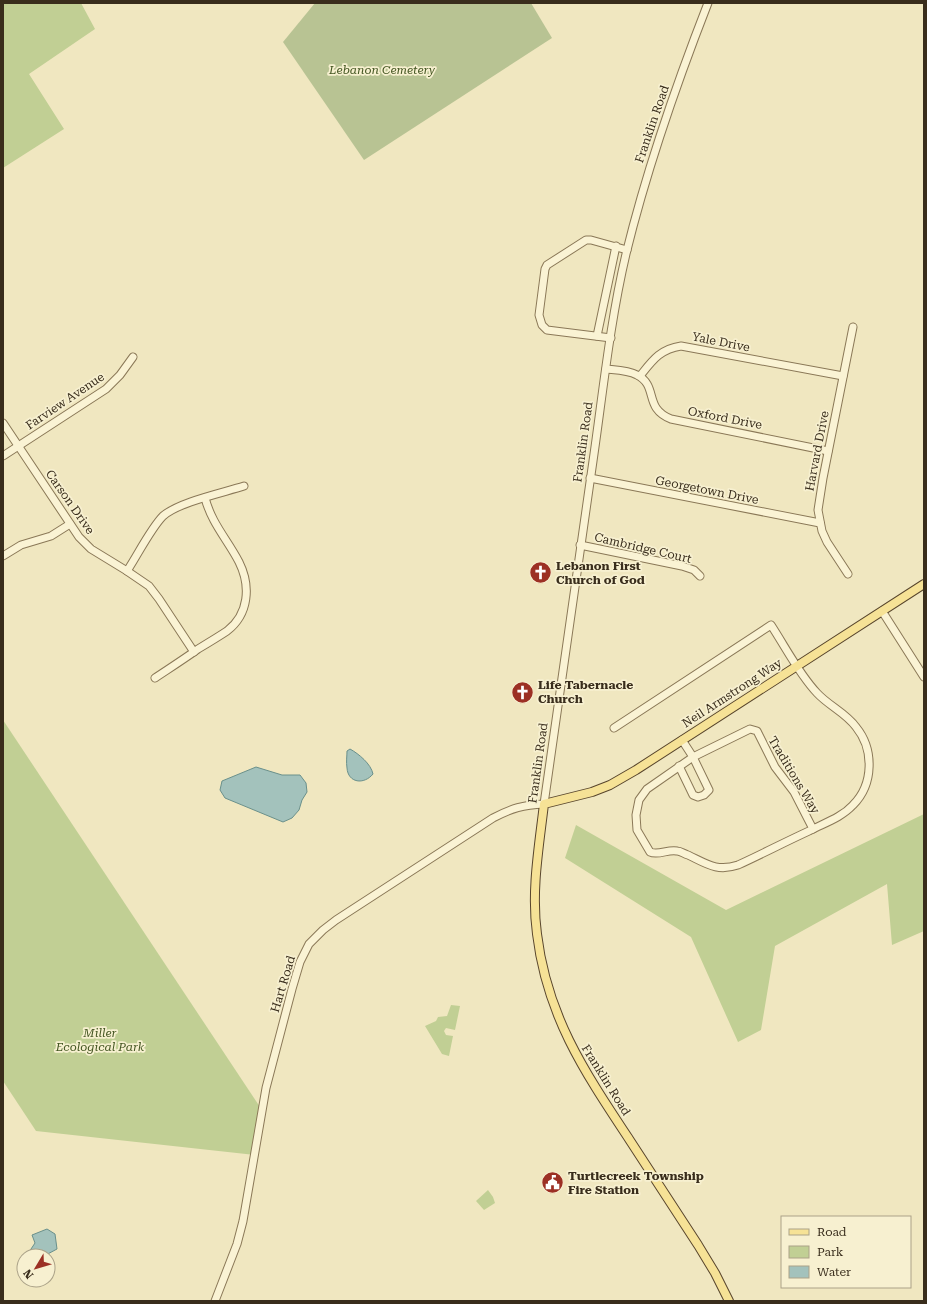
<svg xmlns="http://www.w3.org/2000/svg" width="927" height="1304" font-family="'Roboto Serif',serif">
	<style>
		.green { fill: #c1cf94 }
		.cemetery { fill: #b8c393 }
		.water { fill: #a3c2bc; stroke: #6a908b }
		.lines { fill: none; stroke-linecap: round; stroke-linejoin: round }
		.minor-casing { stroke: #8a7857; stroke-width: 9 }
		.major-casing { stroke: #58452c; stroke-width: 10 }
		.minor { stroke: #faf3d4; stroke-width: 7 }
		.major { stroke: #f6e296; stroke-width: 8 }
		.labels { text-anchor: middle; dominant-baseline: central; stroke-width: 3.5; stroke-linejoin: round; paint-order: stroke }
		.park-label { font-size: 12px; font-style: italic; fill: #445622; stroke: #f7f0d0 }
		.street-label { font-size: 12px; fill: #392d1c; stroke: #f7f0d0 }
		.poi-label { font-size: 12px; font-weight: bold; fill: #392d1c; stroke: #f7f0d0; text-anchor: start }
	</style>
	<rect width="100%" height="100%" fill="#f0e7c0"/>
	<g class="green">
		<path d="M 3,3 L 81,3 L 95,29 L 29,74 L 64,129 L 3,168 Z"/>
		<path d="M 3,720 L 262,1110 L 255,1155 L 36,1131 L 3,1081 Z"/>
		<path d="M 924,814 L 924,931 L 892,945 L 887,884 L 775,946 L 761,1030 L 738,1042 L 691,937 L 565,858 L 576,825 L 726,910 Z"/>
		<path d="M 451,1005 L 460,1006 L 455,1030 L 446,1028 L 444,1031 L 446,1035 L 453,1036 L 449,1056 L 442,1054 L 425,1026 L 436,1021 L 438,1017 L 447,1016 Z"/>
		<path d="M 488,1190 L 493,1197 L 495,1203 L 484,1210 L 476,1201 Z"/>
	</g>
	<path class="cemetery" d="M 315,3 L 531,3 L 552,38 L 364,160 L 283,42 Z"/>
	<g class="water">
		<path d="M 350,749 C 359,754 371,764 373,774 C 364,785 348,783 347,768 C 346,762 347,756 347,751 Z"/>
		<path d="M 256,767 L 282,775 L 300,775 L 306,783 L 307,792 L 302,800 L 299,810 L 292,818 L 283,822 L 225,798 L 220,790 L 222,781 Z"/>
		<path d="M 47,1229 L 55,1234 L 57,1249 L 44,1256 L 34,1256 L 29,1252 L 35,1243 L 32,1235 Z"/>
	</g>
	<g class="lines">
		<defs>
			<g id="minor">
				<path d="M 597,336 L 616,246"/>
				<path d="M 611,338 L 547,330 L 542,325 L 539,315 L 545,269 L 547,265 L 586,240 L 591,240 L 627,250"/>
				<path d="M 606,369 C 616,370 628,370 637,375 C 659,386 643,408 671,419 L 828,451"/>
				<path d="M 640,376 C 652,361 660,349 681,346 L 843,376"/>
				<path d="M 3,423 L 79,537 L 91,549 L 127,571 L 149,586 L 159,599 L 194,652"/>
				<path d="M 3,456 L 106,389 L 120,375 L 133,357"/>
				<path d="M 590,478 L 820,523"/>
				<path d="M 580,545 L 682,566 L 694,570 L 700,576"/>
				<path d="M 3,556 L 21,545 L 51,536 L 70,524"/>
				<path d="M 127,571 C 137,556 151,528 163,516 C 179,502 222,493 244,486"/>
				<path d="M 848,574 L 827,542 L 822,531 L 818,510 L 823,478 L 853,327"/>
				<path d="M 882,611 L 924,677"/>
				<path d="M 155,678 C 170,668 184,659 198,649 C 208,643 218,637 227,631 C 249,614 251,586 239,562 C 227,539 212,524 205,498"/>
				<path d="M 614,728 L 771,625 C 786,648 799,674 817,693 C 829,706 846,713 856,727 C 874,749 874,784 853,805 C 841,818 824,823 809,831 C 785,842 762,854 738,865 C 717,872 707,864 688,855 C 684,854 681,851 677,851 C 668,849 658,856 650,852 L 637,830 L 636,815 L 639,800 L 647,789 L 693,757 L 682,740"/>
				<path d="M 679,766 L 693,795 L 698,797 L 704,795 L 709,790 L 693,757 L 750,729 L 757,731 L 775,767 L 794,792 L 813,829"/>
				<path d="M 215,1301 L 237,1244 L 243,1221 L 266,1088 L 292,989 L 300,962 L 309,944 L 323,930 L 336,920 L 493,818 C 512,808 523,805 544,804 C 560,690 576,576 593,461 C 603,392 610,322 626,254 C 647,168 676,85 708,3"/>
			</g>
			<path id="major" d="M 729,1301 L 715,1273 L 698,1245 C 675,1210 652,1174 629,1139 C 584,1071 547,1016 537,934 C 531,891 539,847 544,804 L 592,792 L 610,785 L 636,770 L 924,584"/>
		</defs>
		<use href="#minor" class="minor-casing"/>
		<use href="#major" class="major-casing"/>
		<use href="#minor" class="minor"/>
		<use href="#major" class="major"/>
	</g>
	<defs>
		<symbol id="church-disc" viewBox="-11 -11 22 22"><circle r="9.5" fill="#9c3024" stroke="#f7f0d0"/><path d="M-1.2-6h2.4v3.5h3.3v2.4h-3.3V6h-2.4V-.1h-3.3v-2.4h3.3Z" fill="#fff"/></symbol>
		<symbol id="civic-disc" viewBox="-11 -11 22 22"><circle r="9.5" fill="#9c3024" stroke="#f7f0d0"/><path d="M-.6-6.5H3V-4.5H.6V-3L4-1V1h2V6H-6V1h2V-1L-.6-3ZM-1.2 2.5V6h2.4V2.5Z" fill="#fff"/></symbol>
	</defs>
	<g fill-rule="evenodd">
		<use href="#church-disc" x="528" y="560" width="25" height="25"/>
		<use href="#church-disc" x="510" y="680" width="25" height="25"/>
		<use href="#civic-disc" x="540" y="1170" width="25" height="25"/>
	</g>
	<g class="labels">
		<g class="park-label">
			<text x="382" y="70">Lebanon Cemetery</text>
			<text x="100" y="1033">Miller<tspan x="100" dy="14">Ecological Park</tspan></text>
		</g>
		<g class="street-label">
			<text transform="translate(652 124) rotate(-71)">Franklin Road</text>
			<text transform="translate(721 342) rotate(11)">Yale Drive</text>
			<text transform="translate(65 401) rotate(-34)">Farview Avenue</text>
			<text transform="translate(725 418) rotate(11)">Oxford Drive</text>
			<text transform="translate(583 442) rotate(-82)">Franklin Road</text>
			<text transform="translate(817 451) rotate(-79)">Harvard Drive</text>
			<text transform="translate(707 490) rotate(11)">Georgetown Drive</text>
			<text transform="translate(70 502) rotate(55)">Carson Drive</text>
			<text transform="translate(643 548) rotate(13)">Cambridge Court</text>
			<text transform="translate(732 693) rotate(-33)">Neil Armstrong Way</text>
			<text transform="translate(538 763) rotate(-82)">Franklin Road</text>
			<text transform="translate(794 775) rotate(59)">Traditions Way</text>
			<text transform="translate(283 984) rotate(-73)">Hart Road</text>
			<text transform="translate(606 1080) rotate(58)">Franklin Road</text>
		</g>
		<g class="poi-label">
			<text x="556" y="566">Lebanon First<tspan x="556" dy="14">Church of God</tspan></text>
			<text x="538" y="685">Life Tabernacle<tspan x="538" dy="14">Church</tspan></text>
			<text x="568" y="1176">Turtlecreek Township<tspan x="568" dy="14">Fire Station</tspan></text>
		</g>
	</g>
	<rect width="927" height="1304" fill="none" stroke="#392d1c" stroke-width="8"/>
	<rect x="781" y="1216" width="130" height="72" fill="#f7f0d0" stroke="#aba288"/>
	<rect x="789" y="1229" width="20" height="6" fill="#f6e296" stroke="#aba288"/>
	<text x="817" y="1236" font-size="12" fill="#392d1c">Road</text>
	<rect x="789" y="1246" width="20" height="12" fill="#c1cf94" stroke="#aba288"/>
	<text x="817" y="1256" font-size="12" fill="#392d1c">Park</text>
	<rect x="789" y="1266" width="20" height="12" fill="#a3c2bc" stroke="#aba288"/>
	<text x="817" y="1276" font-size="12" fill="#392d1c">Water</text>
	<g transform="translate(36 1268) rotate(232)"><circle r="19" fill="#f7f0d0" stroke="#aba288"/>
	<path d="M0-3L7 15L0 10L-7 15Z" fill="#9c3024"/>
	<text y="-6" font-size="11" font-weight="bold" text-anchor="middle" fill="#392d1c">N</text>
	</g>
</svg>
